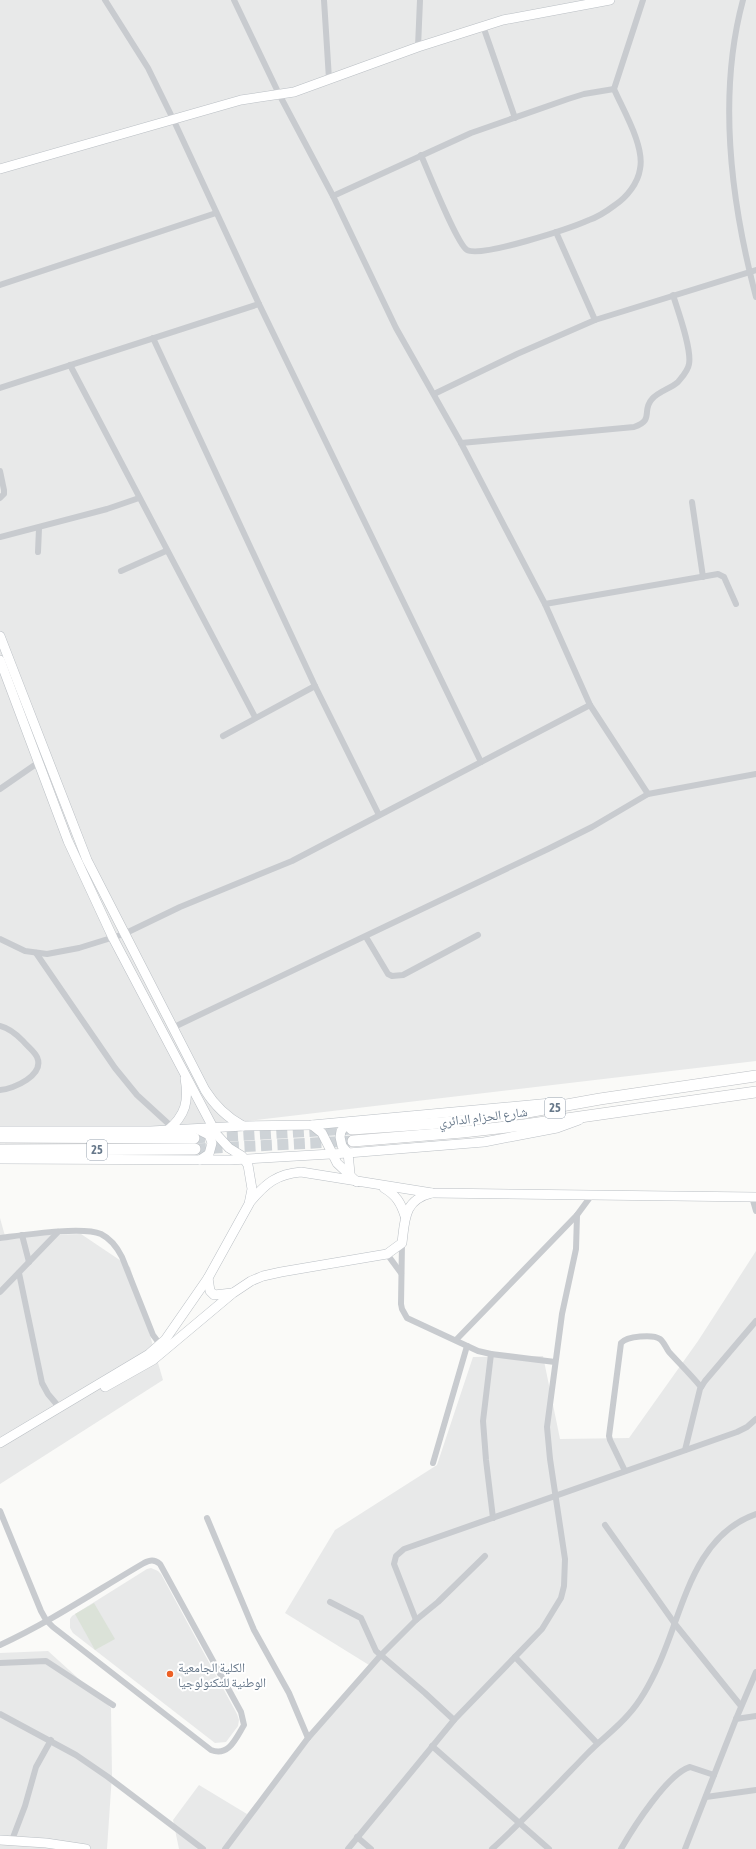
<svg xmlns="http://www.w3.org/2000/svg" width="756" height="1849" font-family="'Asap Condensed','Noto Naskh Arabic',sans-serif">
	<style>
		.built { fill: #e8e9e9 }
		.green { fill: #dbe2d8 }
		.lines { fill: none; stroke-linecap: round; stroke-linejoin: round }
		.highway-tunnel { stroke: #ced3d7; stroke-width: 11; stroke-dasharray: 11 5.5; stroke-linecap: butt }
		.secondary-casing { stroke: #babfc4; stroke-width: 10 }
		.highway-casing { stroke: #bcbfc3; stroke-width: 12 }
		.street { stroke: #c8cbcf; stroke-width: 6 }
		.secondary { stroke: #fff; stroke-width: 9 }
		.highway { stroke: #fff; stroke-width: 11 }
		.poi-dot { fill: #ed6025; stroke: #fff; stroke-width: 1.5 }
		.labels { text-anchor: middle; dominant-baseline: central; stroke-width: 4; stroke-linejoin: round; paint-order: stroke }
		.shield { fill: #fff; stroke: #95a0ad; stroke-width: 1 }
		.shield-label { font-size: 12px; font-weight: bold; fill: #67788a }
		.street-label { font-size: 13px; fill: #67788a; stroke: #fff }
		.poi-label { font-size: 13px; fill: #67788a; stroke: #fff; text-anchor: start }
	</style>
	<rect width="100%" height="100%" fill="#fafaf8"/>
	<g class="built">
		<path d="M 0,0 L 756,0 L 756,1061 L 214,1125 L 0,1162 Z"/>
		<path d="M 0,1218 L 5,1236 L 81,1234 L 130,1267 L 163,1380 L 0,1484 Z"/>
		<path d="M 756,1251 L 756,1849 L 179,1849 L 173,1820 L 199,1785 L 247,1814 L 369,1665 L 285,1613 L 335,1530 L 437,1465 L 473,1357 L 543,1356 L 560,1439 L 629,1438 L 698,1341 Z"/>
		<path d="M 151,1568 L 158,1571 L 161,1574 L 237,1714 L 239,1720 L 238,1726 L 226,1742 L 215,1743 L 73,1633 L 70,1628 L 70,1619 L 72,1616 L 147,1569 Z"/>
		<path d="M 48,1651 L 111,1708 L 112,1775 L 107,1849 L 0,1849 L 0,1653 Z"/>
	</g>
	<path class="green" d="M 94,1603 L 115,1639 L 95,1650 L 75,1614 Z"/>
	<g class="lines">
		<g class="highway-tunnel">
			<path d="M 194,1138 L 352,1129"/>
			<path d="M 195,1149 L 353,1141"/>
		</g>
		<defs>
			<g id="secondary">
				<path d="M 0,169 L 241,100 L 294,92 L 418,47 L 503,20 L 610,0"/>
				<path d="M 0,636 L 87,860 L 205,1090 C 215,1106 226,1117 243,1126"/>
				<path d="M 0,660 L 68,841 L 113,938 L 217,1135 L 229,1148 L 242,1156 L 248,1165 L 252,1189 L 249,1204 L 208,1278 L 165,1340 L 149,1354 L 0,1443"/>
				<path d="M 349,1122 L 341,1131 L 340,1137 L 342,1146 L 348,1153 L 350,1173"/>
				<path d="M 312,1125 L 322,1133 L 337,1163 L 357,1182"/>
				<path d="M 199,1130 L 209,1135 L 212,1143 L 209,1154 L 200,1160"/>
				<path d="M 0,1131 L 151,1131 L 244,1126 L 312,1125 L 551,1103"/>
				<path d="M 167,1131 C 186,1115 189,1101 185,1078"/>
				<path d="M 0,1159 L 230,1160 L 348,1153 L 484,1142 L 557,1128 L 579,1120"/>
				<path d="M 384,1188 C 396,1195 401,1203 405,1216"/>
				<path d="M 250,1202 C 266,1183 277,1174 301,1172 L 432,1193 L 756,1197"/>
				<path d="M 208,1278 L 210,1291 L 214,1295 L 232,1293"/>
				<path d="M 105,1387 L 153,1360 L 233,1293 L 251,1281 L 263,1276 L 281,1272 L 387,1254 L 402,1243 C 405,1218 404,1200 432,1193"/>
				<path d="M 0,1840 L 46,1843 L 86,1849"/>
			</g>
			<g id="highway">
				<path d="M 352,1129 L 454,1122 L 522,1113 L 600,1099 L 756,1076"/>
				<path d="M 0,1137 L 194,1138"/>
				<path d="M 353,1141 L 463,1132 L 524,1125 L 756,1092"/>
				<path d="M 0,1150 L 195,1149"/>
			</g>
		</defs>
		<use href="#secondary" class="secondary-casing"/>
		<use href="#highway" class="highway-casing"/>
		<g class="street">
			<path d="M 105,0 L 148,68 L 174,121 L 259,304 L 481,762"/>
			<path d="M 234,0 L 279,94 L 333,196 L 396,328 L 461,443 L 545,604 L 590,705 L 648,794"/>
			<path d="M 324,0 L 329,79"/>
			<path d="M 743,0 C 717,96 731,202 756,297"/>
			<path d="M 483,26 L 515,118"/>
			<path d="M 418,47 L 420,0"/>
			<path d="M 421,155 C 428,171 457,244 467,250 C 481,258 571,228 589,220 C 598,217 607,211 615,205 C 627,197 638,183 640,169 C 645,146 623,110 614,89 L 643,0"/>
			<path d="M 333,196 L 471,133 L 568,99 L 584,94 L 614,89"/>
			<path d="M 556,232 L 595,320"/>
			<path d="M 0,285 L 216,213"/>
			<path d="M 153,338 L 315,686 L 379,815"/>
			<path d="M 70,365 L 255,717"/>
			<path d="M 0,388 L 259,304"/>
			<path d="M 434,394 L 517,354 L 595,320 L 756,270"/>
			<path d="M 461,443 L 634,427 C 655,420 641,411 652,399 C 659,391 670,389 678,382 C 682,377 688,371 689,364 C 692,349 678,311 673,295"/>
			<path d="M 0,471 L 4,490 L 4,494 L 0,498"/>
			<path d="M 692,502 L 703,577"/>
			<path d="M 0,537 L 107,509 L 139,498"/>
			<path d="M 38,552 L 39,528"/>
			<path d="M 121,571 L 166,551"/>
			<path d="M 545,604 L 718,574 L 724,577 L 736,604"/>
			<path d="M 223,736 L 315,686"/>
			<path d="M 0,789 L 39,762"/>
			<path d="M 366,937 L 388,974 L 392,976 L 403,975 L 478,935"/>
			<path d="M 0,939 L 25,951 L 47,954 L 79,948 L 124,934 L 180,907 L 292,861 L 590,705"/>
			<path d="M 36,953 L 115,1068 L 137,1095 L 172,1127"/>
			<path d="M 0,1026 C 9,1028 16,1034 23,1041 C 27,1046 34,1051 37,1057 C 45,1075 14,1089 0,1090"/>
			<path d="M 172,1028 L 548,849 L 592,827 L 648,794 L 756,774"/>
			<path d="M 752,1197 L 756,1211"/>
			<path d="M 22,1235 L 29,1262"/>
			<path d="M 0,1238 C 24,1235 82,1226 101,1234 C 111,1239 117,1247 122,1257 L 153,1335 L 162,1347"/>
			<path d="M 402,1243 L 401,1304 L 402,1309 L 407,1318 L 478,1351 L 491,1354 L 555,1362"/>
			<path d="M 387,1254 L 401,1273"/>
			<path d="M 19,1273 L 42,1383 L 48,1394 L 59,1407"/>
			<path d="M 0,1292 L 58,1232"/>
			<path d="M 456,1340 L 577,1215"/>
			<path d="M 491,1354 L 483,1421 L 486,1460 L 493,1518"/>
			<path d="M 685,1450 L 700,1389 L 705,1381 L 756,1321"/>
			<path d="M 433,1463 L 467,1346"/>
			<path d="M 625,1471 L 610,1440 L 609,1436 L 621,1343 C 627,1336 653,1334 660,1339 C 664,1342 666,1348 669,1352 C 680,1364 691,1375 701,1387"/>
			<path d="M 0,1511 L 41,1611 L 46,1620 L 53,1627 L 211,1750 C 229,1757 236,1738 244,1725 L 241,1712 L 160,1564 C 154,1559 150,1560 144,1563 C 96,1591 50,1622 0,1645"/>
			<path d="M 207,1518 L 254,1630 L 289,1693 L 308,1738"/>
			<path d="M 605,1525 L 675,1624 L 741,1706"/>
			<path d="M 330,1602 L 361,1618 L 376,1651 L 425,1693 L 454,1720"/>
			<path d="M 416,1620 L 394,1564 L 396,1556 L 404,1549 L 737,1432 L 747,1427 L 756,1419"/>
			<path d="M 515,1657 L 597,1743"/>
			<path d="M 0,1663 L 46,1661 L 113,1705"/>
			<path d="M 0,1714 L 76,1755 L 108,1777 L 203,1849"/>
			<path d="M 736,1719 L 756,1716"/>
			<path d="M 432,1746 L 549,1849"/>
			<path d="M 706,1797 L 756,1790"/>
			<path d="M 357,1837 L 371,1849"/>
			<path d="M 12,1840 L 25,1806 L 36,1767 L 51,1740"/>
			<path d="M 225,1849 L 308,1738 L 381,1655 L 416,1620 L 438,1602 L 485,1556"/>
			<path d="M 348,1849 L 454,1720 L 542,1629 L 561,1598 L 564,1586 L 565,1559 L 550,1459 L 547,1427 L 562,1314 L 576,1249 L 577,1215 L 591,1196"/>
			<path d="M 492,1849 C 525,1819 555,1787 586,1755 C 599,1741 615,1730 628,1715 C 641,1701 651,1682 659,1664 C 683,1611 693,1536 756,1514"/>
			<path d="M 621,1849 C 633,1828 668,1773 690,1767 L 714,1775"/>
			<path d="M 685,1849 L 736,1719 L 756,1672"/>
		</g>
		<use href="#secondary" class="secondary"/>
		<use href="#highway" class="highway"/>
	</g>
	<circle class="poi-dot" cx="170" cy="1674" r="4"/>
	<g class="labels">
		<g class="shield">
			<rect x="545" y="1098" width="20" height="20" rx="3"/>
			<rect x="87" y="1140" width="20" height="20" rx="3"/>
		</g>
		<g class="shield-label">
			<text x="555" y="1108">25</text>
			<text x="97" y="1150">25</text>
		</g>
		<g class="street-label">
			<text transform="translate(483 1117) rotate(-7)">شارع الحزام الدائري</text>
		</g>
		<g class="poi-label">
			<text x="178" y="1667">الكلية الجامعية<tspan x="178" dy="15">الوطنية للتكنولوجيا</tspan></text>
		</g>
	</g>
</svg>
